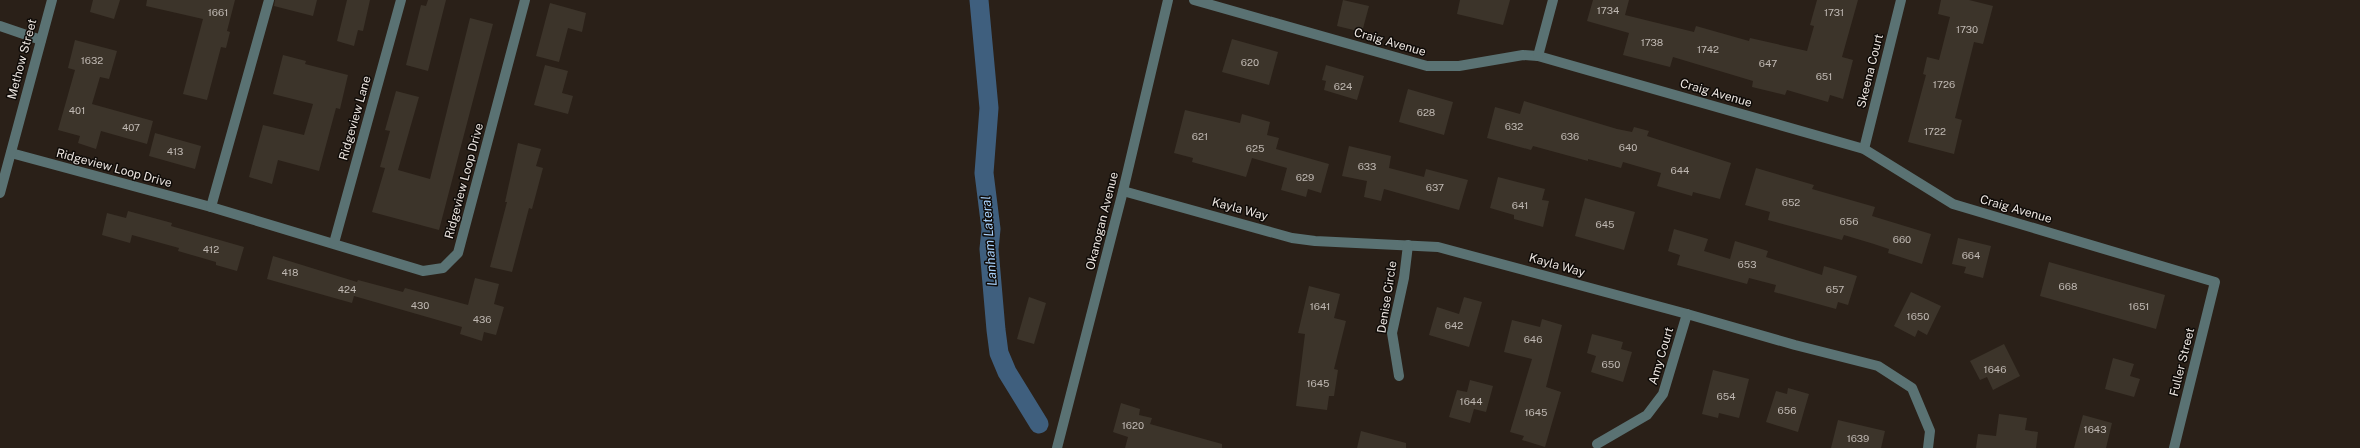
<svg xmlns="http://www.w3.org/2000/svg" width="2360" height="448" font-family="'Public Sans',sans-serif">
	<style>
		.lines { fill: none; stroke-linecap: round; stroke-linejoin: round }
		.canal { stroke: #3f5f7e; stroke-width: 19 }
		.building { fill: #3c342a }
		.minor { stroke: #5a7273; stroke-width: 10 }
		.labels { text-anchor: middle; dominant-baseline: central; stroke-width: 3; stroke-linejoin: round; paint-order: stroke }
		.number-label { font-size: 10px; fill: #bfb8b2 }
		.street-label { font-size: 12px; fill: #ebe4df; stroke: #0f0b08 }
		.water-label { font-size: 13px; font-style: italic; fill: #a8d2fd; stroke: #0f0b08 }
	</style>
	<rect width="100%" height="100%" fill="#2a2018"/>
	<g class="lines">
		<path class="canal" d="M 979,0 L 989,108 L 984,173 L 991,229 L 989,249 L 996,330 L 999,353 L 1007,372 L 1039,424"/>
	</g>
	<g class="building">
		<path d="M 93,0 L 120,0 L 114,19 L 90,12 Z"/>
		<path d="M 147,0 L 235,0 L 227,31 L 230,32 L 226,48 L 221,47 L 207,100 L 183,94 L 203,19 L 146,6 Z"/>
		<path d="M 275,0 L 317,0 L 313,16 L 274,6 Z"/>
		<path d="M 347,0 L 370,0 L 363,31 L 358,30 L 354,46 L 337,41 Z"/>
		<path d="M 428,0 L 446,0 L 428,71 L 406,65 L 421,5 L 426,6 Z"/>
		<path d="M 1343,0 L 1369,6 L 1362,32 L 1337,26 Z"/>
		<path d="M 1460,0 L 1510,0 L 1503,25 L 1457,14 Z"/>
		<path d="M 1593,0 L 1629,0 L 1625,15 L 1694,32 L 1696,26 L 1749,41 L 1750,38 L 1807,51 L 1814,26 L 1810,25 L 1817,0 L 1858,0 L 1842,57 L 1853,60 L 1843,99 L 1830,95 L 1828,102 L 1787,90 L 1785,95 L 1752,87 L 1753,81 L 1673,57 L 1670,67 L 1623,55 L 1629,33 L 1587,21 Z"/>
		<path d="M 1941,0 L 1969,0 L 1993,6 L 1983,44 L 1974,42 L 1955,118 L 1962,120 L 1954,154 L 1908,142 L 1926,75 L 1923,74 L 1927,57 L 1939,60 L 1950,17 L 1938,14 Z"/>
		<path d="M 550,3 L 586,13 L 582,32 L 568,28 L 559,62 L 536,56 Z"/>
		<path d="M 470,18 L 493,24 L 439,230 L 372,212 L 385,168 L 380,167 L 390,131 L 385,130 L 396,91 L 419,97 L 398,170 L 430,179 Z"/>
		<path d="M 1232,39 L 1278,52 L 1269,85 L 1222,72 Z"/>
		<path d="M 75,40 L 117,51 L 109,79 L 100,77 L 92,104 L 153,121 L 147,144 L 101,131 L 96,149 L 78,143 L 80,136 L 58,130 L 75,70 L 68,68 Z"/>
		<path d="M 283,55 L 306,61 L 305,64 L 348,75 L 340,109 L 336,108 L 319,171 L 278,160 L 272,184 L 249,177 L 263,125 L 304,135 L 313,104 L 273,94 Z"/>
		<path d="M 545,65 L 568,71 L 562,93 L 573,96 L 568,114 L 534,105 Z"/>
		<path d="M 1326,65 L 1364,76 L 1357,100 L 1324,90 L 1326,81 L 1322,80 Z"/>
		<path d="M 1408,89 L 1453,102 L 1444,135 L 1399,122 Z"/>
		<path d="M 1524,101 L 1617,129 L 1632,132 L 1634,127 L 1649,131 L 1647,136 L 1731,163 L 1720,199 L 1693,192 L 1692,196 L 1657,186 L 1661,173 L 1623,162 L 1621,168 L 1588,159 L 1588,161 L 1533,146 L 1531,150 L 1487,138 L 1495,107 L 1520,114 Z"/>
		<path d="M 1185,110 L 1240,123 L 1242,114 L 1270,122 L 1267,135 L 1279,138 L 1276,149 L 1329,164 L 1321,193 L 1308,189 L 1306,197 L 1281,190 L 1287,168 L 1252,158 L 1246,177 L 1192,162 L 1193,158 L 1174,153 Z"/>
		<path d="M 155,133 L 201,146 L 195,169 L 149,156 Z"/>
		<path d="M 518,143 L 541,149 L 536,166 L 543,168 L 532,209 L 529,208 L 512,272 L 490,267 L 507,202 L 505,202 Z"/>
		<path d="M 1349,146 L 1391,156 L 1389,168 L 1424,177 L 1426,169 L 1468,180 L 1459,210 L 1384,189 L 1381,201 L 1364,197 L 1367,181 L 1342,176 Z"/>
		<path d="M 1756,168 L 1814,185 L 1812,189 L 1875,207 L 1872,216 L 1931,234 L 1922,264 L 1888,253 L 1889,249 L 1874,244 L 1844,235 L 1842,240 L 1768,220 L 1770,212 L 1745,205 Z"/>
		<path d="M 1498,177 L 1545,189 L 1542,200 L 1549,201 L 1543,227 L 1514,219 L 1514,215 L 1490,208 Z"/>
		<path d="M 1585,198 L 1635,212 L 1624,250 L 1575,236 Z"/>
		<path d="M 128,211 L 172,223 L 171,226 L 244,247 L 237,271 L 216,265 L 216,262 L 178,251 L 179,248 L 132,235 L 130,243 L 102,235 L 107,213 L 126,218 Z"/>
		<path d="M 1674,229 L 1708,239 L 1704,251 L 1730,259 L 1735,241 L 1768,251 L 1766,257 L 1822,275 L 1824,266 L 1857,276 L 1848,305 L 1838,302 L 1836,309 L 1774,292 L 1776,285 L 1749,278 L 1747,284 L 1677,265 L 1680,255 L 1668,251 Z"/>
		<path d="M 1958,238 L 1991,246 L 1983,278 L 1964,273 L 1966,267 L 1952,264 Z"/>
		<path d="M 273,256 L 357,282 L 358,280 L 403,292 L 405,288 L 468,305 L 475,278 L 499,284 L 494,304 L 504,307 L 496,335 L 484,332 L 482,341 L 460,334 L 462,327 L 354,296 L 352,303 L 267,279 Z"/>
		<path d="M 2049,262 L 2165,295 L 2156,329 L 2040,296 Z"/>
		<path d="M 1309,286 L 1340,294 L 1334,318 L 1346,321 L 1334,369 L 1338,370 L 1334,396 L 1329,396 L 1327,410 L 1296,406 L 1305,334 L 1298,333 Z"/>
		<path d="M 1911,292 L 1941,306 L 1927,335 L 1918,330 L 1915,337 L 1894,326 Z"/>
		<path d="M 1029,297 L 1046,303 L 1034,344 L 1017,339 Z"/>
		<path d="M 1464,297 L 1482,302 L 1469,347 L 1429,335 L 1437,307 L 1459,314 Z"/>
		<path d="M 1542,319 L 1562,325 L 1546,387 L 1561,392 L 1545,447 L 1522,440 L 1524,436 L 1510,432 L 1532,359 L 1504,352 L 1512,320 L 1540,327 Z"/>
		<path d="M 1592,334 L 1623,342 L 1621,349 L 1632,352 L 1623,382 L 1591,372 L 1596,356 L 1587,353 Z"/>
		<path d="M 2004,344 L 2020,376 L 1993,390 L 1987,377 L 1980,380 L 1970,361 Z"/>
		<path d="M 2113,358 L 2134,364 L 2130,376 L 2140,379 L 2134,397 L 2105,389 Z"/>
		<path d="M 1713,370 L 1749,379 L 1739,418 L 1719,413 L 1718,418 L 1702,414 Z"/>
		<path d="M 1470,380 L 1493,386 L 1486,412 L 1474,409 L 1470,423 L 1449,417 L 1457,390 L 1467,392 Z"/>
		<path d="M 1788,388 L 1809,394 L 1798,432 L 1766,422 L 1776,391 L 1787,394 Z"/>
		<path d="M 1121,403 L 1140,409 L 1139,415 L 1152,418 L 1150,424 L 1222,444 L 1222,448 L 1125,448 L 1128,437 L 1113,432 Z"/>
		<path d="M 1999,414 L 2027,418 L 2025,430 L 2038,432 L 2036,448 L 1976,448 L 1978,434 L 1996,436 Z"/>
		<path d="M 2083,415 L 2112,423 L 2106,448 L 2074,448 Z"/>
		<path d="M 1838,420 L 1885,431 L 1881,448 L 1831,448 Z"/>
		<path d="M 1361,431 L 1406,443 L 1406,448 L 1357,448 Z"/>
	</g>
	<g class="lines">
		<g class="minor">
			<path d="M 1194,0 L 1427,66 L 1459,66 L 1523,55 L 1538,56 L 1864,149 L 1953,204 L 2215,282 L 2174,448"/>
			<path d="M 0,26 L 41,40"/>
			<path d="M 1538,56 L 1553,0"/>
			<path d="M 1864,149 L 1901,0"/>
			<path d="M 11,153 L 211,207 L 423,271 L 443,268 L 458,253 L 525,0"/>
			<path d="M 1123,191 L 1292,238 L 1315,241 L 1438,247 L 1687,314 L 1795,345 L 1878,366 L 1912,388 L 1930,431 L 1928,448"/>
			<path d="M 0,193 L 52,0"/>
			<path d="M 211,207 L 269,0"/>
			<path d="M 334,243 L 401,0"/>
			<path d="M 1399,376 L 1392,333 L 1404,278 L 1408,245"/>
			<path d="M 1597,444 L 1647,415 L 1663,394 L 1687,314"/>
			<path d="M 1057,448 L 1123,191 L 1168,0"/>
		</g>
	</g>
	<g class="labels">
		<g class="number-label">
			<text x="1608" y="10">1734</text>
			<text x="218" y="12">1661</text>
			<text x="1834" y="12">1731</text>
			<text x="1967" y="29">1730</text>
			<text x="1652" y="42">1738</text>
			<text x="1708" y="49">1742</text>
			<text x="92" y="60">1632</text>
			<text x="1250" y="62">620</text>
			<text x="1768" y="63">647</text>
			<text x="1824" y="76">651</text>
			<text x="1944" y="84">1726</text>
			<text x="1343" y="86">624</text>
			<text x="77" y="110">401</text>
			<text x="1426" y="112">628</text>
			<text x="1514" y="126">632</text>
			<text x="131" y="127">407</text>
			<text x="1935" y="131">1722</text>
			<text x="1200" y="136">621</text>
			<text x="1570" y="136">636</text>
			<text x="1628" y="147">640</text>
			<text x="1255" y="148">625</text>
			<text x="175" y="151">413</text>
			<text x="1367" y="166">633</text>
			<text x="1680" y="170">644</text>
			<text x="1305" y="177">629</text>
			<text x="1435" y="187">637</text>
			<text x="1791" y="202">652</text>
			<text x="1520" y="205">641</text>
			<text x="1849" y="221">656</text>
			<text x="1605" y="224">645</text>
			<text x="1902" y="239">660</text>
			<text x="211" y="249">412</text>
			<text x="1971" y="255">664</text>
			<text x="1747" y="264">653</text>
			<text x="290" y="272">418</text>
			<text x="2068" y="286">668</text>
			<text x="347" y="289">424</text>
			<text x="1835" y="289">657</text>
			<text x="420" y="305">430</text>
			<text x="1320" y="306">1641</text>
			<text x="2139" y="306">1651</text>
			<text x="1918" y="316">1650</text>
			<text x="482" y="319">436</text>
			<text x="1454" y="325">642</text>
			<text x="1533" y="339">646</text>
			<text x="1611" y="364">650</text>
			<text x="1995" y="369">1646</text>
			<text x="1318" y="383">1645</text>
			<text x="1726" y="396">654</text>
			<text x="1471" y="401">1644</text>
			<text x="1787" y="410">656</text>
			<text x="1536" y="412">1645</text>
			<text x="1133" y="425">1620</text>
			<text x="2095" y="429">1643</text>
			<text x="1858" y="438">1639</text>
		</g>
		<g class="street-label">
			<text transform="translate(1390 42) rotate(16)">Craig Avenue</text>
			<text transform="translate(22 59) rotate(-75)">Methow Street</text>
			<text transform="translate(1870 71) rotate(-76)">Skeena Court</text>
			<text transform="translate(1716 93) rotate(16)">Craig Avenue</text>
			<text transform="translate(355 118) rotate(-74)">Ridgeview Lane</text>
			<text transform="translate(114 168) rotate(15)">Ridgeview Loop Drive</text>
			<text transform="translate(464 181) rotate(-75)">Ridgeview Loop Drive</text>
			<text transform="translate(1240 209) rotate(15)">Kayla Way</text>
			<text transform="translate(2016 209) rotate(16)">Craig Avenue</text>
			<text transform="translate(1102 221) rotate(-76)">Okanogan Avenue</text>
			<text transform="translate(1557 265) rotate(16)">Kayla Way</text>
			<text transform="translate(1387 297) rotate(-81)">Denise Circle</text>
			<text transform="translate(1661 356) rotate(-73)">Amy Court</text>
			<text transform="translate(2182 362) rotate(-76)">Fuller Street</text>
		</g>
		<g class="water-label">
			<text transform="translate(989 241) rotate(-94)">Lanham Lateral</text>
		</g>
	</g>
</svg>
